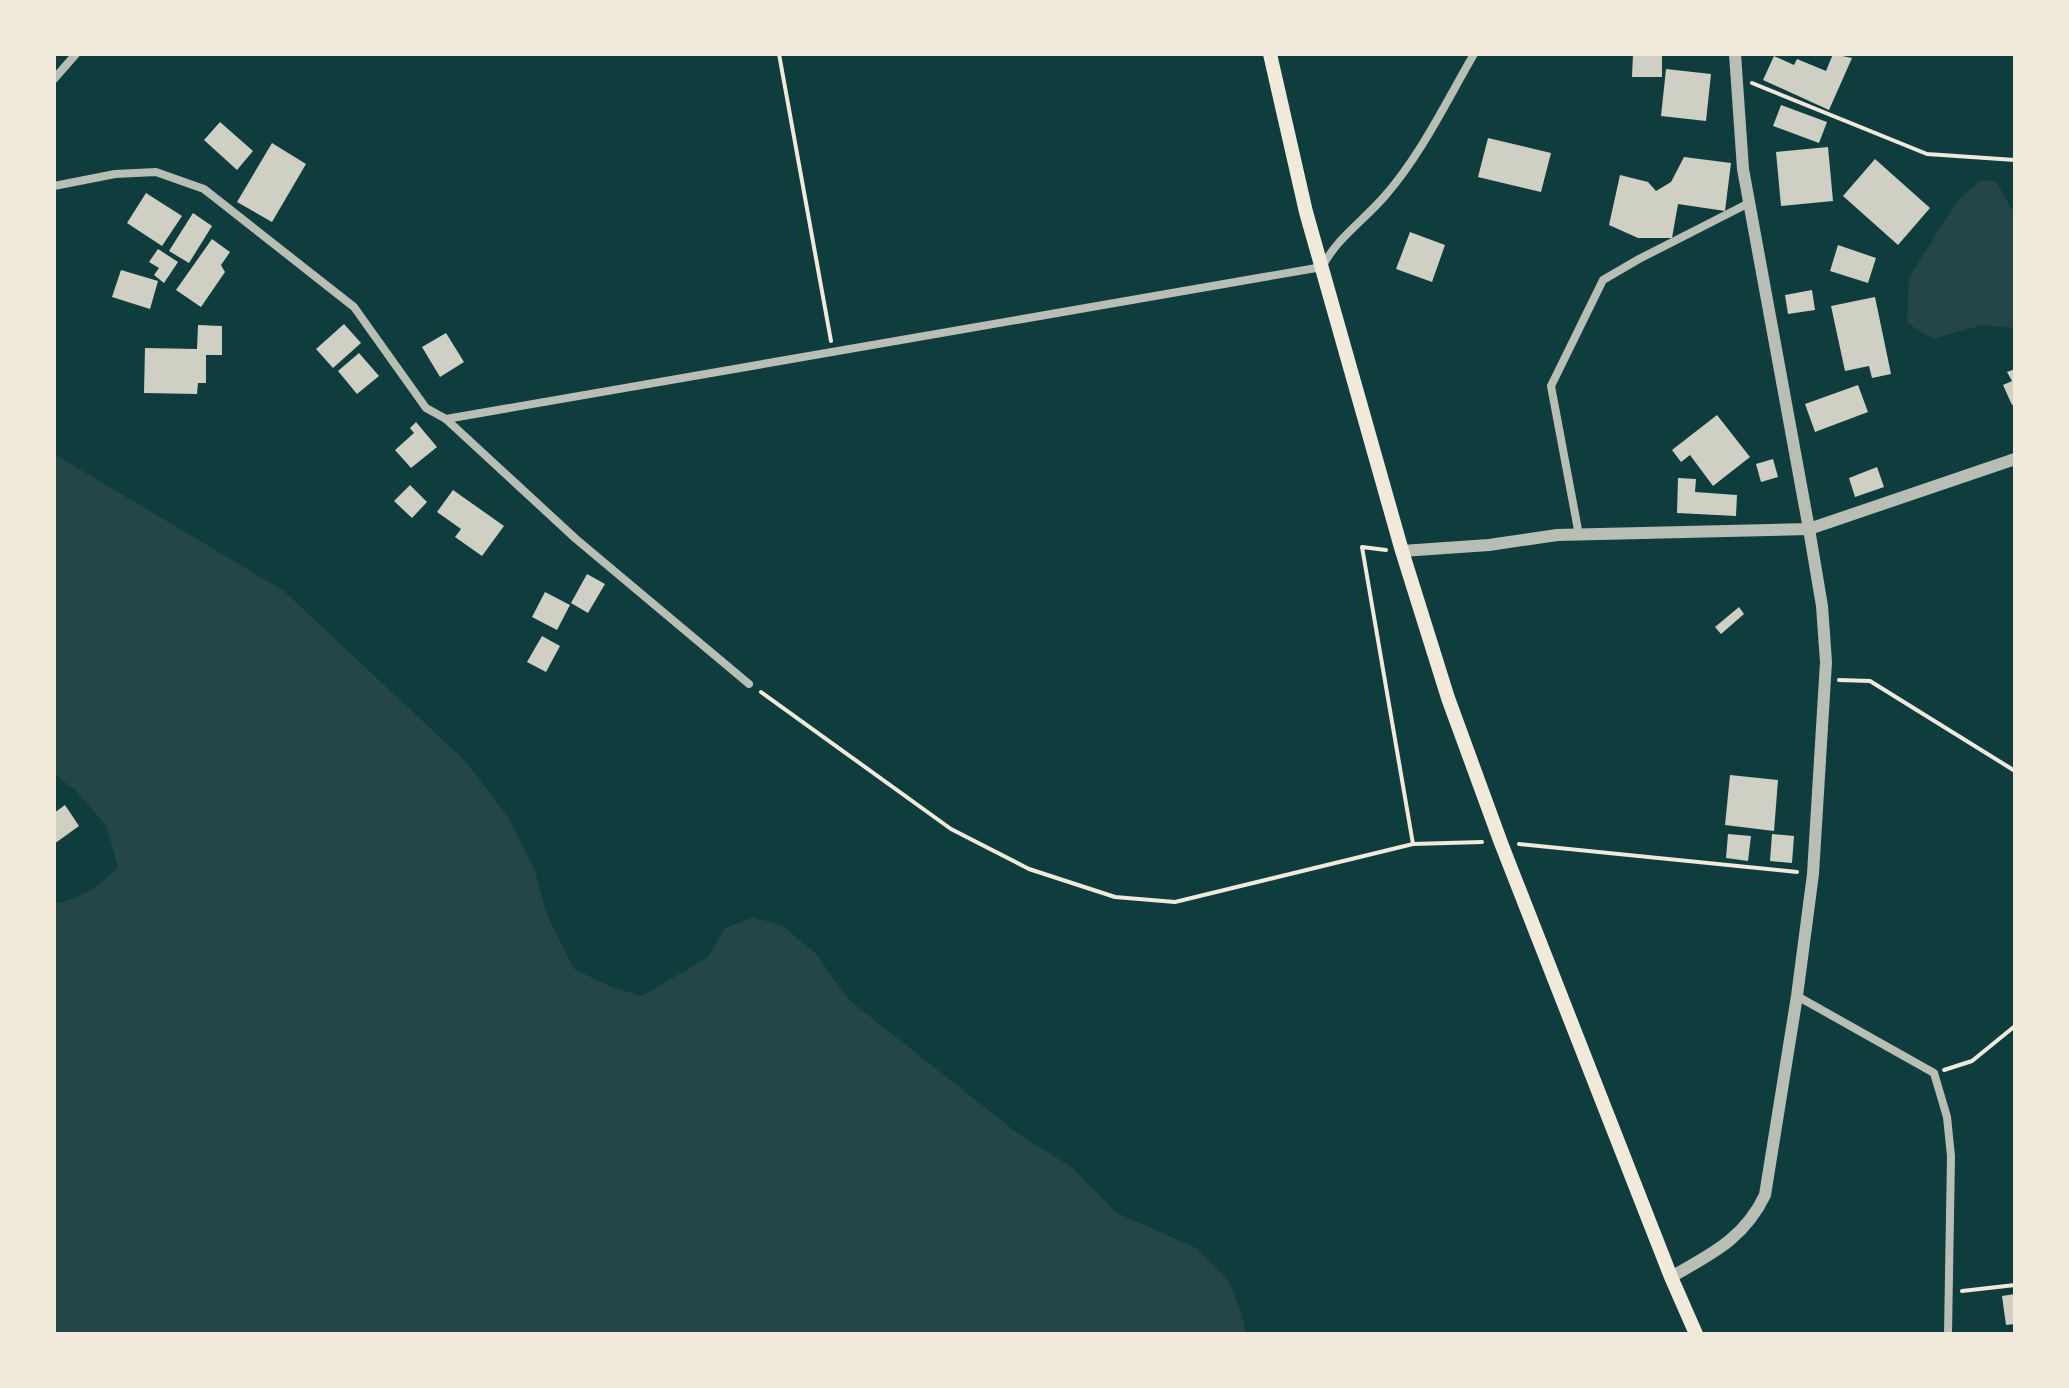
<svg xmlns="http://www.w3.org/2000/svg" width="2069" height="1388" font-family="Barlow,sans-serif">
	<style>
		.green { fill: #244646 }
		.building { fill: #cfcfc3 }
		.lines { fill: none; stroke-linecap: round; stroke-linejoin: round }
		.path { stroke: #f1e9da; stroke-width: 4 }
		.minor { stroke: #b8beb3; stroke-width: 8 }
		.tertiary { stroke: #b8beb3; stroke-width: 12 }
		.secondary { stroke: #f1e9da; stroke-width: 14 }
	</style>
	<rect width="100%" height="100%" fill="#0f3d3e"/>
	<g class="green">
		<path d="M 1981,180 L 1996,181 L 2011,208 L 2015,211 L 2015,328 L 1982,325 L 1933,339 L 1907,323 L 1909,277 L 1958,200 Z"/>
		<path d="M 54,454 L 284,591 L 464,760 L 508,817 L 534,868 L 547,915 L 574,969 L 611,987 L 642,996 L 708,957 L 725,928 L 753,917 L 783,926 L 816,954 L 849,1000 L 1020,1135 L 1073,1168 L 1117,1213 L 1196,1248 L 1228,1280 L 1241,1311 L 1246,1334 L 54,1334 L 54,903 C 79,901 102,884 118,867 L 106,825 L 76,791 L 54,774 Z"/>
	</g>
	<g class="building">
		<path d="M 1633,54 L 1662,54 L 1662,77 L 1632,77 Z"/>
		<path d="M 1833,54 L 1852,58 L 1829,110 L 1763,80 L 1774,56 L 1794,65 L 1797,59 L 1826,71 Z"/>
		<path d="M 1666,69 L 1711,74 L 1706,121 L 1661,116 Z"/>
		<path d="M 1781,105 L 1827,122 L 1819,143 L 1773,126 Z"/>
		<path d="M 220,122 L 253,151 L 237,170 L 204,140 Z"/>
		<path d="M 1488,138 L 1551,153 L 1541,192 L 1478,177 Z"/>
		<path d="M 272,143 L 306,164 L 272,222 L 237,202 Z"/>
		<path d="M 1828,147 L 1833,201 L 1781,206 L 1776,152 Z"/>
		<path d="M 1684,157 L 1731,163 L 1725,211 L 1678,204 L 1672,238 L 1638,238 L 1609,225 L 1620,175 L 1648,182 L 1656,191 L 1671,182 Z"/>
		<path d="M 1875,159 L 1930,208 L 1898,245 L 1843,196 Z"/>
		<path d="M 146,193 L 182,216 L 162,246 L 127,223 Z"/>
		<path d="M 193,213 L 212,226 L 189,263 L 169,251 Z"/>
		<path d="M 1410,232 L 1445,245 L 1432,282 L 1396,269 Z"/>
		<path d="M 212,239 L 230,252 L 221,265 L 225,272 L 201,307 L 176,290 Z"/>
		<path d="M 1838,245 L 1876,258 L 1868,283 L 1830,271 Z"/>
		<path d="M 158,249 L 178,262 L 164,283 L 154,275 L 159,268 L 149,262 Z"/>
		<path d="M 121,270 L 158,281 L 150,309 L 112,297 Z"/>
		<path d="M 1812,290 L 1815,310 L 1788,314 L 1785,295 Z"/>
		<path d="M 1875,297 L 1891,374 L 1872,378 L 1869,366 L 1845,371 L 1831,306 Z"/>
		<path d="M 344,324 L 361,343 L 333,368 L 316,349 Z"/>
		<path d="M 198,325 L 222,326 L 222,355 L 206,355 L 206,383 L 198,383 L 197,394 L 144,393 L 145,348 L 197,349 Z"/>
		<path d="M 446,333 L 464,362 L 440,377 L 422,347 Z"/>
		<path d="M 359,353 L 379,376 L 357,394 L 338,371 Z"/>
		<path d="M 2015,369 L 2015,404 L 2012,405 L 2003,385 L 2012,381 L 2007,372 Z"/>
		<path d="M 1858,385 L 1868,412 L 1815,432 L 1805,404 Z"/>
		<path d="M 1717,415 L 1750,457 L 1713,486 L 1690,455 L 1681,462 L 1672,450 Z"/>
		<path d="M 416,422 L 437,447 L 411,468 L 395,450 L 414,433 L 410,428 Z"/>
		<path d="M 1773,459 L 1778,477 L 1761,482 L 1756,464 Z"/>
		<path d="M 1877,467 L 1884,487 L 1855,497 L 1849,478 Z"/>
		<path d="M 1678,478 L 1696,479 L 1695,492 L 1737,495 L 1736,516 L 1677,513 Z"/>
		<path d="M 410,485 L 427,502 L 412,518 L 394,501 Z"/>
		<path d="M 453,490 L 504,526 L 482,556 L 455,537 L 461,529 L 437,512 Z"/>
		<path d="M 587,574 L 605,584 L 588,613 L 571,603 Z"/>
		<path d="M 545,592 L 570,605 L 557,630 L 532,617 Z"/>
		<path d="M 1739,607 L 1744,614 L 1721,634 L 1715,627 Z"/>
		<path d="M 542,636 L 560,646 L 546,672 L 527,662 Z"/>
		<path d="M 1730,775 L 1778,780 L 1774,831 L 1725,825 Z"/>
		<path d="M 65,805 L 79,826 L 54,844 L 54,813 Z"/>
		<path d="M 1728,834 L 1751,836 L 1748,861 L 1726,858 Z"/>
		<path d="M 1772,834 L 1794,836 L 1792,863 L 1770,861 Z"/>
		<path d="M 2015,1294 L 2015,1324 L 2006,1325 L 2002,1296 Z"/>
	</g>
	<g class="lines">
		<g class="path">
			<path d="M 779,54 L 831,341"/>
			<path d="M 1752,83 L 1927,154 L 2015,160"/>
			<path d="M 1386,550 L 1362,547 L 1413,844"/>
			<path d="M 1839,680 L 1870,681 L 2015,771"/>
			<path d="M 761,692 L 951,829 L 1029,869 L 1115,897 L 1175,902 L 1413,844 L 1482,842"/>
			<path d="M 1519,844 L 1797,872"/>
			<path d="M 1944,1070 L 1972,1061 L 2015,1026"/>
			<path d="M 1962,1291 L 2015,1285"/>
		</g>
		<g class="minor">
			<path d="M 54,79 L 76,54"/>
			<path d="M 54,186 L 115,174 L 156,172 L 204,189 L 354,307 L 426,408 L 446,419 L 576,539 L 749,684"/>
			<path d="M 446,419 L 1322,267 C 1337,238 1363,221 1384,197 C 1421,155 1446,102 1474,54"/>
			<path d="M 1579,535 L 1551,386 L 1603,280 L 1639,259 L 1749,203"/>
			<path d="M 1797,996 L 1934,1073 L 1947,1117 L 1951,1156 L 1948,1334"/>
		</g>
		<g class="tertiary">
			<path d="M 1402,551 L 1489,545 L 1557,535 L 1809,529 L 2015,459"/>
			<path d="M 1671,1277 C 1711,1254 1744,1239 1765,1195 L 1797,996 L 1813,874 L 1826,662 L 1822,606 L 1809,529 L 1743,169 L 1735,54"/>
		</g>
		<path class="secondary" d="M 1270,54 L 1306,212 L 1402,551 L 1448,698 L 1501,843 L 1671,1277 L 1696,1334"/>
	</g>
	<rect width="2069" height="1388" fill="none" stroke="#f1e9da" stroke-width="112"/>
</svg>
